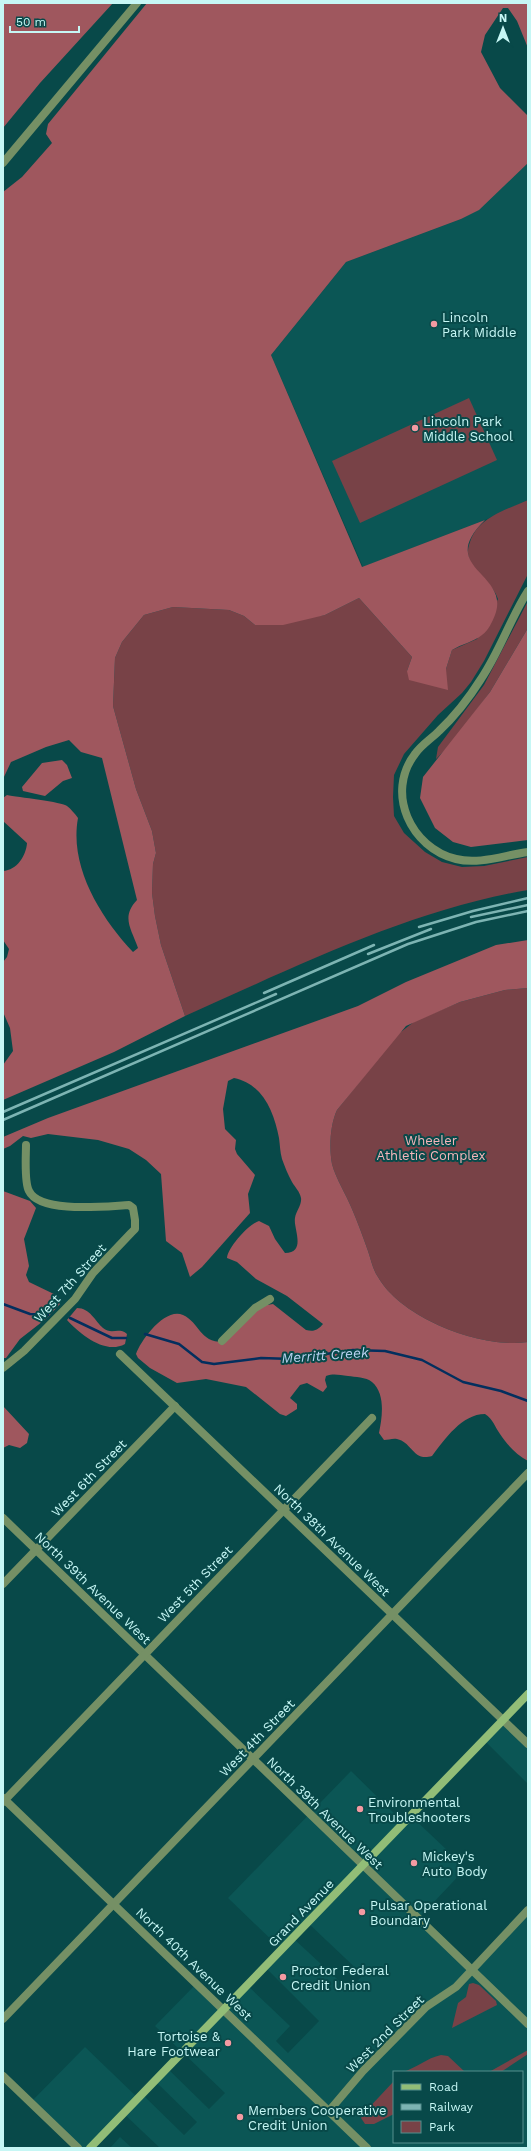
<svg xmlns="http://www.w3.org/2000/svg" width="531" height="2151" font-family="'Work Sans',sans-serif">
	<style>
		.built { fill: #0b5655; fill-rule: evenodd }
		.green { fill: #784247 }
		.forest { fill: #9f575e }
		.lines { fill: none; stroke-linecap: round; stroke-linejoin: round }
		.stream { stroke: #032f5e; stroke-width: 2.5 }
		.minor { stroke: #759065; stroke-width: 8 }
		.tertiary { stroke: #759065; stroke-width: 8 }
		.secondary { stroke: #92bd77; stroke-width: 8 }
		.rail { stroke: #7db4b3; stroke-width: 2.5 }
		.poi-dot { fill: #f49aa2; stroke: #084949; stroke-width: 1.5 }
		.labels { text-anchor: middle; dominant-baseline: central; stroke-width: 4; stroke-linejoin: round; paint-order: stroke }
		.poi-label { font-size: 13px; fill: #c6f7f5; stroke: #084949; text-anchor: start }
		.park-label { font-size: 13px; fill: #f6b5ba; stroke: #084949 }
		.street-label { font-size: 13px; fill: #c6f7f5; stroke: #084949 }
		.water-label { font-size: 14px; font-style: italic; fill: #bad2f1; stroke: #084949 }
	</style>
	<rect width="100%" height="100%" fill="#084949"/>
	<g class="built">
		<path d="M 528,163 L 528,500 L 485,520 L 363,567 L 271,355 L 346,262 L 461,219 L 478,210 Z"/>
		<path d="M 503,1720 L 528,1744 L 528,1784 L 484,1740 Z"/>
		<path d="M 351,1771 L 404,1823 L 411,1816 L 466,1868 L 418,1919 L 471,1969 L 528,1910 L 528,2148 L 160,2148 L 123,2113 L 90,2148 L 78,2148 L 30,2103 L 85,2047 L 138,2098 L 142,2094 L 184,2135 L 197,2122 L 155,2081 L 167,2068 L 209,2109 L 225,2093 L 155,2026 L 197,1983 L 224,2010 L 247,1985 L 290,2026 L 276,2041 L 288,2053 L 319,2021 L 265,1967 L 282,1950 L 228,1898 ZM 308,1923 L 363,1975 L 349,1990 L 293,1938 ZM 394,2072 L 522,2072 L 522,2142 L 394,2142 Z"/>
		<path d="M 120,2137 L 132,2148 L 110,2148 Z"/>
	</g>
	<g class="green">
		<path d="M 469,398 L 497,460 L 360,523 L 332,461 Z"/>
		<path d="M 528,500 L 528,574 L 484,661 L 471,682 L 462,693 L 438,715 L 404,754 L 394,775 L 393,797 L 394,816 L 404,833 L 425,852 L 442,862 L 462,867 L 484,866 L 528,857 L 528,890 C 410,910 295,967 185,1016 L 161,945 L 155,916 L 152,893 L 153,864 L 156,853 L 152,831 L 136,789 L 113,706 L 115,658 L 122,642 L 144,615 L 173,607 L 229,610 L 244,616 L 255,625 L 325,615 L 359,598 L 412,657 L 407,671 L 446,669 L 452,650 L 477,639 L 498,599 C 493,584 480,578 472,565 C 467,557 467,550 470,542 C 478,517 506,510 528,500 Z"/>
		<path d="M 528,601 L 528,628 L 490,692 L 451,744 L 436,759 L 438,747 L 484,685 Z"/>
		<path d="M 528,988 L 528,1342 C 482,1349 402,1319 378,1277 C 373,1270 371,1260 368,1251 C 363,1237 358,1223 352,1209 C 346,1194 336,1179 332,1164 C 329,1148 330,1125 337,1110 L 397,1035 L 415,1021 L 460,1002 L 505,990 Z"/>
		<path d="M 473,1983 L 479,1985 L 496,2001 L 497,2005 L 452,2028 L 458,2003 L 466,1997 L 469,1984 Z"/>
		<path d="M 528,2050 L 528,2054 L 501,2072 L 489,2072 Z"/>
		<path d="M 441,2055 L 448,2056 L 465,2072 L 403,2072 C 416,2068 427,2058 441,2055 Z"/>
		<path d="M 394,2081 L 394,2114 L 374,2124 L 365,2124 L 361,2118 L 364,2113 Z"/>
	</g>
	<g class="forest">
		<path d="M 3,3 L 113,3 L 40,83 L 3,128 Z"/>
		<path d="M 147,3 L 527,3 L 528,48 L 517,21 L 508,8 L 503,8 L 485,35 L 481,52 L 500,88 L 528,116 L 528,163 L 479,210 L 461,219 L 346,262 L 271,355 L 362,567 L 485,520 C 435,569 511,572 495,615 C 492,622 489,630 482,635 C 473,642 462,644 452,650 L 446,669 L 448,690 L 409,680 L 407,671 L 412,657 L 359,598 L 325,615 L 283,625 L 255,625 L 244,616 L 229,610 L 173,607 L 144,615 L 122,642 L 115,658 L 113,706 L 136,789 L 152,831 L 156,853 L 153,864 L 152,893 L 155,916 L 161,945 L 185,1016 L 114,1052 L 3,1100 L 3,1065 L 13,1051 L 10,1028 L 3,1012 L 3,962 L 7,957 L 9,949 L 3,940 L 3,871 C 17,870 26,856 27,843 L 3,821 L 3,798 L 7,795 C 17,797 63,802 67,806 C 71,809 75,814 78,818 C 69,867 101,918 133,952 L 138,948 C 131,928 121,917 137,900 L 102,758 L 81,752 L 69,740 L 46,747 L 11,762 L 3,779 L 3,192 L 22,177 L 52,143 L 46,134 L 48,124 Z"/>
		<path d="M 528,628 L 528,840 L 471,847 L 453,842 L 435,828 L 420,798 L 423,777 L 490,692 Z"/>
		<path d="M 62,760 L 67,765 L 72,778 L 63,781 L 45,796 L 23,791 L 22,787 L 42,763 Z"/>
		<path d="M 528,940 L 528,988 L 505,990 L 460,1002 L 406,1026 L 337,1110 C 330,1125 329,1148 332,1164 C 336,1179 346,1194 352,1209 C 358,1223 363,1237 368,1251 C 371,1260 373,1270 378,1277 C 402,1319 482,1349 528,1342 L 528,1461 C 517,1455 507,1445 500,1434 C 495,1427 493,1419 485,1414 C 462,1414 445,1439 432,1456 C 413,1462 412,1442 397,1439 C 393,1438 388,1440 384,1440 L 379,1433 C 382,1418 386,1394 372,1382 C 366,1377 355,1377 348,1376 C 339,1375 334,1373 326,1376 L 325,1380 L 327,1387 L 323,1392 L 307,1383 L 300,1385 L 290,1398 L 297,1404 L 297,1409 L 286,1416 L 280,1414 L 246,1387 L 206,1379 L 177,1383 L 150,1368 L 138,1358 L 136,1354 C 141,1340 165,1307 183,1315 C 200,1323 199,1342 223,1342 L 261,1306 L 273,1304 L 306,1330 C 314,1332 318,1330 323,1324 L 287,1296 L 256,1279 L 237,1262 L 227,1258 C 228,1247 249,1224 259,1221 L 269,1226 L 275,1239 L 285,1253 C 307,1253 293,1228 295,1218 C 296,1211 302,1205 301,1198 C 300,1192 295,1187 292,1182 C 288,1175 285,1167 282,1159 C 280,1152 280,1145 279,1138 C 274,1112 263,1084 234,1078 L 228,1081 L 223,1109 L 225,1129 L 236,1140 L 235,1149 L 237,1154 L 255,1175 L 248,1194 L 250,1213 L 202,1267 L 190,1277 L 182,1253 L 166,1241 L 161,1174 L 146,1160 L 129,1149 L 98,1140 L 48,1134 L 31,1138 L 23,1136 L 10,1146 L 3,1149 L 3,1137 L 48,1118 L 358,1006 L 406,982 L 496,945 Z"/>
		<path d="M 3,1191 L 30,1201 L 36,1208 L 24,1239 L 29,1266 L 26,1275 L 29,1282 L 58,1296 L 60,1304 L 47,1318 L 20,1339 L 6,1358 L 3,1358 Z"/>
		<path d="M 77,1308 C 90,1308 95,1321 103,1328 C 111,1335 119,1327 127,1334 L 125,1344 C 105,1355 80,1334 67,1320 Z"/>
		<path d="M 3,1406 L 29,1434 L 27,1443 L 20,1448 L 9,1445 L 3,1448 Z"/>
	</g>
	<g class="lines">
		<g class="stream">
			<path d="M 3,1304 L 30,1314 L 48,1315"/>
			<path d="M 70,1318 L 112,1338 L 126,1338"/>
			<path d="M 145,1334 L 179,1344 L 202,1362 L 214,1364 L 261,1358 L 292,1359 L 353,1350 L 385,1351 L 422,1360 L 463,1382 L 501,1391 L 528,1401"/>
		</g>
		<g class="minor">
			<path d="M 528,591 C 510,619 500,651 481,679 C 469,698 455,716 439,731 C 431,739 421,745 415,754 C 385,793 411,848 456,859 C 479,865 505,855 528,852"/>
			<path d="M 222,1341 L 255,1308 L 270,1299"/>
			<path d="M 120,1354 L 528,1744"/>
			<path d="M 3,1368 L 24,1351 L 75,1299 L 93,1273 L 131,1233 L 135,1229 L 135,1220 L 133,1208 L 129,1205 C 107,1206 40,1214 29,1191 C 24,1182 26,1156 26,1145"/>
			<path d="M 3,1518 L 528,2024"/>
			<path d="M 3,1584 L 175,1406"/>
			<path d="M 3,1802 L 372,1418"/>
			<path d="M 3,2019 L 528,1473"/>
			<path d="M 3,2076 L 78,2148"/>
			<path d="M 329,2111 L 363,2071 L 426,2007 L 456,1987 L 528,1910"/>
		</g>
		<g class="tertiary">
			<path d="M 3,163 L 137,3"/>
			<path d="M 3,1798 L 367,2148"/>
		</g>
		<path class="secondary" d="M 90,2148 L 528,1694"/>
		<g class="rail">
			<path d="M 471,917 L 528,905"/>
			<path d="M 419,927 L 473,911 L 528,898"/>
			<path d="M 368,954 L 431,929"/>
			<path d="M 264,993 L 374,945"/>
			<path d="M 3,1112 L 276,994"/>
			<path d="M 3,1120 L 408,944 L 476,922 L 528,911"/>
		</g>
	</g>
	<g class="poi-dot">
		<circle cx="434" cy="324" r="4"/>
		<circle cx="415" cy="428" r="4"/>
		<circle cx="360" cy="1809" r="4"/>
		<circle cx="414" cy="1863" r="4"/>
		<circle cx="362" cy="1912" r="4"/>
		<circle cx="283" cy="1977" r="4"/>
		<circle cx="228" cy="2043" r="4"/>
		<circle cx="240" cy="2117" r="4"/>
	</g>
	<g class="labels">
		<g class="poi-label">
			<text x="442" y="317">Lincoln<tspan x="442" dy="15">Park Middle</tspan></text>
			<text x="423" y="421">Lincoln Park<tspan x="423" dy="15">Middle School</tspan></text>
			<text x="368" y="1802">Environmental<tspan x="368" dy="15">Troubleshooters</tspan></text>
			<text x="422" y="1856">Mickey's<tspan x="422" dy="15">Auto Body</tspan></text>
			<text x="370" y="1905">Pulsar Operational<tspan x="370" dy="15">Boundary</tspan></text>
			<text x="291" y="1970">Proctor Federal<tspan x="291" dy="15">Credit Union</tspan></text>
			<text x="220" y="2036" text-anchor="end">Tortoise &amp;<tspan x="220" dy="15">Hare Footwear</tspan></text>
			<text x="248" y="2110">Members Cooperative<tspan x="248" dy="15">Credit Union</tspan></text>
		</g>
		<g class="park-label">
			<text x="431" y="1140">Wheeler<tspan x="431" dy="15">Athletic Complex</tspan></text>
		</g>
		<g class="street-label">
			<text transform="translate(70 1283) rotate(-48)">West 7th Street</text>
			<text transform="translate(89 1478) rotate(-46)">West 6th Street</text>
			<text transform="translate(332 1540) rotate(44)">North 38th Avenue West</text>
			<text transform="translate(195 1584) rotate(-46)">West 5th Street</text>
			<text transform="translate(93 1588) rotate(44)">North 39th Avenue West</text>
			<text transform="translate(257 1738) rotate(-46)">West 4th Street</text>
			<text transform="translate(325 1813) rotate(44)">North 39th Avenue West</text>
			<text transform="translate(301 1913) rotate(-46)">Grand Avenue</text>
			<text transform="translate(194 1964) rotate(44)">North 40th Avenue West</text>
			<text transform="translate(385 2034) rotate(-45)">West 2nd Street</text>
		</g>
		<g class="water-label">
			<text transform="translate(325 1355) rotate(-4)">Merritt Creek</text>
		</g>
	</g>
	<rect width="531" height="2151" fill="none" stroke="#c6f7f5" stroke-width="8"/>
	<rect x="393" y="2071" width="130" height="72" fill="#084949" stroke="#548f8e"/>
	<rect x="401" y="2084" width="20" height="6" fill="#92bd77" stroke="#548f8e"/>
	<text x="429" y="2091" font-size="12" fill="#c6f7f5">Road</text>
	<rect x="401" y="2104" width="20" height="6" fill="#7db4b3" stroke="#548f8e"/>
	<text x="429" y="2111" font-size="12" fill="#c6f7f5">Railway</text>
	<rect x="401" y="2121" width="20" height="12" fill="#784247" stroke="#548f8e"/>
	<text x="429" y="2131" font-size="12" fill="#c6f7f5">Park</text>
	<g transform="translate(503 28)" stroke="#084949" stroke-width="3" paint-order="stroke">
	<path d="M0-3L7 15L0 10L-7 15Z" fill="#c6f7f5"/>
	<text y="-6" font-size="11" font-weight="bold" text-anchor="middle" fill="#c6f7f5">N</text>
	</g>
	<path d="M10 26v6h69v-6" fill="none" stroke="#c6f7f5" stroke-width="2"/>
	<text x="16" y="26" font-size="12" fill="#c6f7f5" stroke="#084949" stroke-width="3" paint-order="stroke">50 m</text>
</svg>
